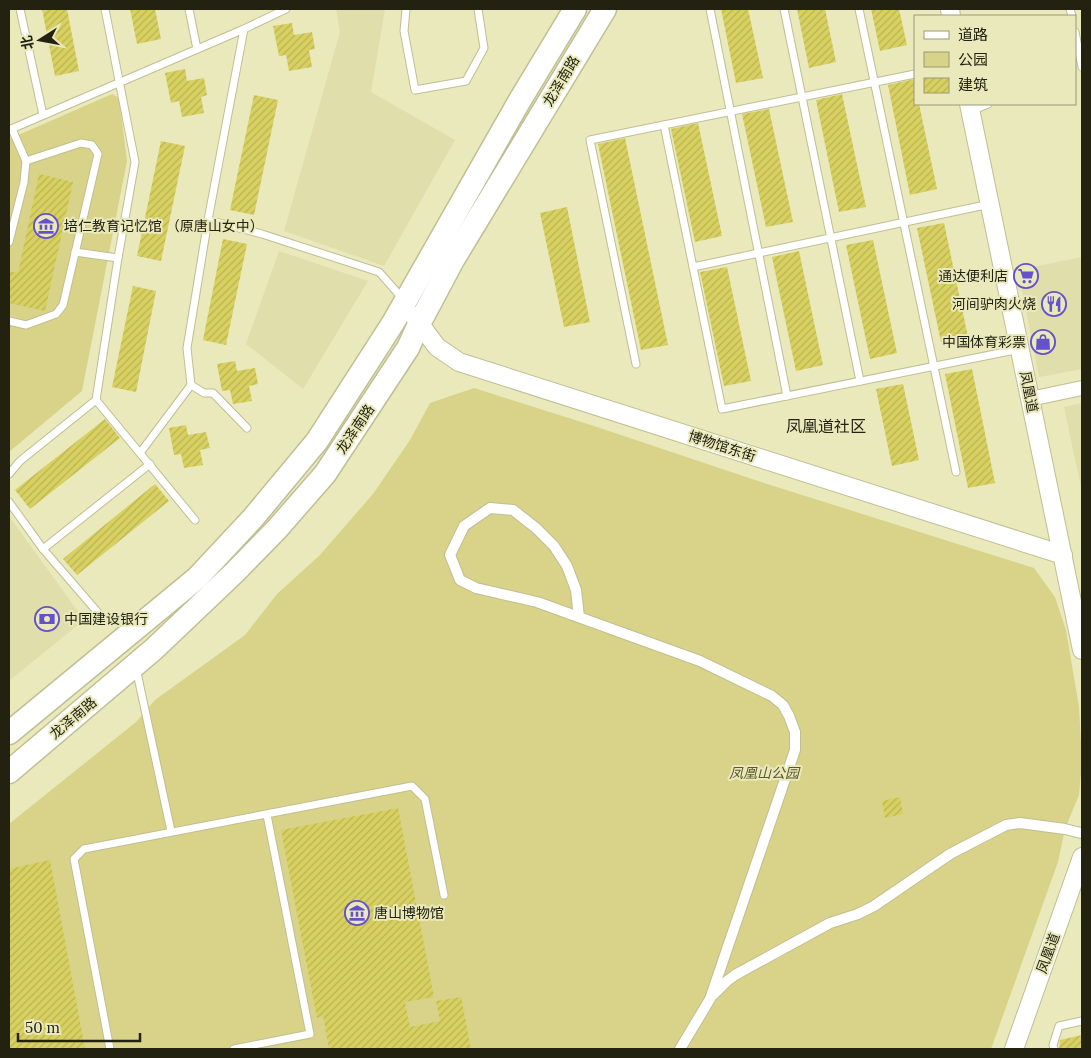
<svg xmlns="http://www.w3.org/2000/svg" width="1091" height="1058" font-family="Lora,'Noto Sans SC',serif">
	<style>
		.built { fill: #e0deaa }
		.park { fill: #d8d388 }
		.building { fill: url(#building-hatch) }
		.lines { fill: none; stroke-linecap: round; stroke-linejoin: round }
		.service-casing { stroke: #c0be93; stroke-width: 9 }
		.pedestrian-casing { stroke: #c0be93; stroke-width: 12 }
		.minor-casing { stroke: #c0be93; stroke-width: 16 }
		.tertiary-casing { stroke: #c0be93; stroke-width: 20 }
		.primary-casing { stroke: #c0be93; stroke-width: 25 }
		.service { stroke: #fff; stroke-width: 7 }
		.pedestrian { stroke: #fff; stroke-width: 10 }
		.minor { stroke: #fff; stroke-width: 14 }
		.tertiary { stroke: #fff; stroke-width: 18 }
		.primary { stroke: #fff; stroke-width: 22 }
		.labels { text-anchor: middle; dominant-baseline: central; stroke-width: 4; stroke-linejoin: round; paint-order: stroke }
		.street-label { font-size: 14px; fill: #232211; stroke: #eae9bc }
		.poi-label { font-size: 14px; fill: #232211; stroke: #eae9bc; text-anchor: start }
		.park-label { font-size: 14px; font-style: italic; fill: #5b582a; stroke: #eae9bc }
		.quarter-label { font-size: 16px; fill: #232211; stroke: #eae9bc }
	</style>
	<defs>
		<pattern id="building-hatch" width="6" height="6" patternUnits="userSpaceOnUse" patternTransform="scale(1.25)"><rect width="6" height="6" fill="#d8d161"/><path d="M-1 1l2-2M0 6l6-6M5 7l2-2" fill="none" stroke="#b9b353"/></pattern>
	</defs>
	<rect width="100%" height="100%" fill="#eae9bc"/>
	<g class="built">
		<path d="M 336,9 L 385,9 L 371,92 L 455,140 L 384,266 L 284,231 L 340,32 Z"/>
		<path d="M 279,251 L 368,281 L 303,389 L 246,344 Z"/>
		<path d="M 1082,257 L 1082,369 L 1039,377 L 1018,270 Z"/>
		<path d="M 1082,403 L 1082,492 L 1064,407 Z"/>
		<path d="M 9,516 L 84,620 L 9,681 Z"/>
	</g>
	<g class="park">
		<path d="M 112,94 L 119,98 L 127,161 L 82,391 L 9,452 L 9,139 Z"/>
		<path d="M 474,388 L 594,426 L 764,483 L 1034,568 L 1055,597 L 1066,630 L 1079,707 L 1082,762 L 1079,795 L 1065,829 L 1058,862 L 991,1049 L 9,1049 L 9,824 L 136,722 L 155,700 L 245,635 L 277,594 L 319,556 L 373,494 L 410,440 L 430,403 Z"/>
	</g>
	<g class="building">
		<path d="M 42,9 L 67,9 L 79,71 L 55,76 Z"/>
		<path d="M 130,9 L 155,9 L 161,39 L 137,44 Z"/>
		<path d="M 721,9 L 748,9 L 763,78 L 736,83 Z"/>
		<path d="M 797,9 L 825,9 L 836,62 L 809,68 Z"/>
		<path d="M 871,9 L 899,9 L 907,45 L 880,51 Z"/>
		<path d="M 292,23 L 294,35 L 312,32 L 315,49 L 309,50 L 312,67 L 289,71 L 286,55 L 279,56 L 273,26 Z"/>
		<path d="M 185,69 L 187,81 L 204,78 L 207,95 L 201,97 L 204,113 L 182,117 L 179,101 L 171,103 L 165,73 Z"/>
		<path d="M 915,79 L 915,104 L 919,104 L 937,189 L 910,195 L 888,85 Z"/>
		<path d="M 842,94 L 866,207 L 839,212 L 816,100 Z"/>
		<path d="M 254,95 L 278,100 L 254,215 L 230,210 Z"/>
		<path d="M 769,109 L 793,222 L 766,227 L 742,114 Z"/>
		<path d="M 698,123 L 722,236 L 695,242 L 671,129 Z"/>
		<path d="M 625,138 L 668,345 L 641,350 L 598,144 Z"/>
		<path d="M 161,141 L 185,146 L 161,261 L 137,256 Z"/>
		<path d="M 39,174 L 73,182 L 45,311 L 9,303 L 9,271 L 18,273 Z"/>
		<path d="M 567,207 L 590,322 L 564,327 L 540,213 Z"/>
		<path d="M 944,223 L 968,337 L 941,342 L 917,228 Z"/>
		<path d="M 223,239 L 247,244 L 226,345 L 203,340 Z"/>
		<path d="M 873,240 L 897,353 L 870,359 L 846,245 Z"/>
		<path d="M 799,251 L 823,365 L 796,371 L 772,257 Z"/>
		<path d="M 727,267 L 751,381 L 724,386 L 700,272 Z"/>
		<path d="M 133,286 L 156,291 L 136,392 L 112,387 Z"/>
		<path d="M 235,361 L 237,371 L 255,368 L 258,384 L 249,386 L 252,401 L 233,404 L 230,390 L 222,391 L 217,364 Z"/>
		<path d="M 972,369 L 995,483 L 968,488 L 945,374 Z"/>
		<path d="M 903,384 L 919,460 L 892,466 L 876,389 Z"/>
		<path d="M 105,419 L 120,438 L 30,509 L 15,490 Z"/>
		<path d="M 186,425 L 188,435 L 206,432 L 210,448 L 200,450 L 203,465 L 184,468 L 181,454 L 174,455 L 169,428 Z"/>
		<path d="M 155,484 L 169,501 L 77,575 L 63,559 Z"/>
		<path d="M 900,797 L 903,814 L 885,818 L 882,801 Z"/>
		<path d="M 398,808 L 434,997 L 405,1002 L 410,1027 L 440,1021 L 436,1001 L 461,997 L 471,1049 L 329,1049 L 323,1016 L 317,1018 L 281,830 Z"/>
		<path d="M 50,860 L 85,1049 L 9,1049 L 9,869 Z"/>
		<path d="M 1082,1035 L 1082,1049 L 1059,1049 L 1060,1040 Z"/>
	</g>
	<g class="lines">
		<defs>
			<g id="service">
				<path d="M 20,9 L 43,115"/>
				<path d="M 189,9 L 197,49"/>
				<path d="M 406,9 L 404,31 L 415,90 L 466,81 L 484,48 L 478,9"/>
				<path d="M 710,9 L 787,396"/>
				<path d="M 784,9 L 860,381"/>
				<path d="M 859,9 L 956,472"/>
				<path d="M 1070,9 L 1072,16"/>
				<path d="M 1075,32 L 1082,67"/>
				<path d="M 971,111 L 988,104"/>
				<path d="M 664,125 L 722,409 L 1020,349"/>
				<path d="M 9,130 L 244,29 L 286,9"/>
				<path d="M 208,220 L 262,234 L 379,272 L 403,299"/>
				<path d="M 9,242 L 24,182 L 26,161 L 12,129"/>
				<path d="M 75,252 L 118,258"/>
				<path d="M 693,267 L 990,204"/>
				<path d="M 9,321 L 26,325 L 56,314 L 63,305 L 98,154 L 92,145 L 81,143 L 26,161"/>
				<path d="M 636,364 L 590,140 L 915,74"/>
				<path d="M 191,385 L 204,393 L 213,393 L 247,428"/>
				<path d="M 96,400 L 195,520"/>
				<path d="M 140,453 L 191,385 L 187,348 L 208,220 L 244,29"/>
				<path d="M 9,474 L 20,461 L 96,400 L 118,258 L 135,162 L 105,9"/>
				<path d="M 9,502 L 43,549 L 100,615"/>
				<path d="M 43,549 L 150,464"/>
				<path d="M 136,668 L 171,831"/>
				<path d="M 110,1049 L 74,859 L 84,849 L 412,786 L 425,799 L 444,895"/>
				<path d="M 234,1049 L 310,1034 L 267,815"/>
				<path d="M 1054,1049 L 1053,1045 L 1059,1026 L 1082,1021"/>
			</g>
			<g id="pedestrian">
				<path d="M 579,617 L 576,590 L 567,566 L 554,546 L 536,528 L 513,510 L 490,508 L 464,526 L 450,555 L 460,580 L 476,588 L 537,602 L 700,661 L 772,696 L 783,705 L 789,716 L 795,732 L 795,750 L 710,999 L 680,1049"/>
				<path d="M 713,995 L 727,981 L 735,975 L 830,923 L 858,914 L 874,906 L 950,854 L 1006,825 L 1020,823 L 1065,829 L 1081,833"/>
			</g>
			<path id="minor" d="M 1030,399 L 1082,388"/>
			<g id="tertiary">
				<path d="M 950,9 L 951,16"/>
				<path d="M 969,104 L 1082,650"/>
				<path d="M 414,316 L 437,347 L 459,362 L 1063,555"/>
				<path d="M 1014,1049 L 1082,857"/>
			</g>
			<g id="primary">
				<path d="M 9,733 L 197,578 L 253,518 L 317,441 L 393,323 L 520,100 L 575,9"/>
				<path d="M 9,772 L 154,649 L 235,572 L 277,529 L 325,474 L 408,348 L 419,324 L 453,260 L 605,9"/>
			</g>
		</defs>
		<use href="#service" class="service-casing"/>
		<use href="#pedestrian" class="pedestrian-casing"/>
		<use href="#minor" class="minor-casing"/>
		<use href="#tertiary" class="tertiary-casing"/>
		<use href="#primary" class="primary-casing"/>
		<use href="#service" class="service"/>
		<use href="#pedestrian" class="pedestrian"/>
		<use href="#minor" class="minor"/>
		<use href="#tertiary" class="tertiary"/>
		<use href="#primary" class="primary"/>
	</g>
	<defs>
		<symbol id="museum-ring" viewBox="-11 -11 22 22"><circle r="9.5" fill="#eae9bc" stroke="#6552cb" stroke-width="1.5"/><path d="M0-6L6-3V-2H-6V-3ZM-5-1h2V3h-2ZM-1-1h2V3h-2ZM3-1h2V3H3ZM-6 4H6V6H-6Z" fill="#6552cb"/></symbol>
		<symbol id="supermarket-ring" viewBox="-11 -11 22 22"><circle r="9.5" fill="#eae9bc" stroke="#6552cb" stroke-width="1.5"/><path d="M-6-5.5h2.5l.6 2H6L4.5 2H-2.5L-4.4-4H-6ZM-1.5 3.2a1.3 1.3 0 1 0 .1 0ZM3 3.2a1.3 1.3 0 1 0 .1 0Z" fill="#6552cb"/></symbol>
		<symbol id="restaurant-ring" viewBox="-11 -11 22 22"><circle r="9.5" fill="#eae9bc" stroke="#6552cb" stroke-width="1.5"/><path d="M-5-6h1v4h1v-4h1v4h1v-4h1v5L-1.5 .5V6h-2V.5L-5-1ZM5-6V6H3V1.5H1.5Q1.5-4 5-6Z" fill="#6552cb"/></symbol>
		<symbol id="shop-ring" viewBox="-11 -11 22 22"><circle r="9.5" fill="#eae9bc" stroke="#6552cb" stroke-width="1.5"/><path d="M-5-2.5h2.3a2.7 3.5 0 0 1 5.4 0H5L5.5 6h-11ZM-1.5-2.5h3a1.5 2.3 0 0 0-3 0Z" fill="#6552cb"/></symbol>
		<symbol id="bank-ring" viewBox="-11 -11 22 22"><circle r="9.5" fill="#eae9bc" stroke="#6552cb" stroke-width="1.5"/><path d="M-6-4H6V4H-6ZM0-2.3a2.3 2.3 0 1 0 0 4.6a2.3 2.3 0 1 0 0-4.6Z" fill="#6552cb"/></symbol>
	</defs>
	<g fill-rule="evenodd">
		<use href="#museum-ring" x="32" y="212" width="28" height="28"/>
		<use href="#supermarket-ring" x="1012" y="262" width="28" height="28"/>
		<use href="#restaurant-ring" x="1040" y="290" width="28" height="28"/>
		<use href="#shop-ring" x="1029" y="328" width="28" height="28"/>
		<use href="#bank-ring" x="33" y="605" width="28" height="28"/>
		<use href="#museum-ring" x="343" y="899" width="28" height="28"/>
	</g>
	<g class="labels">
		<g class="street-label">
			<text transform="translate(561 81) rotate(-59)">龙泽南路</text>
			<text transform="translate(1029 392) rotate(79)">凤凰道</text>
			<text transform="translate(355 429) rotate(-56)">龙泽南路</text>
			<text transform="translate(722 446) rotate(18)">博物馆东街</text>
			<text transform="translate(73 718) rotate(-40)">龙泽南路</text>
			<text transform="translate(1048 953) rotate(-70)">凤凰道</text>
		</g>
		<g class="poi-label">
			<text x="64" y="226">培仁教育记忆馆 （原唐山女中）</text>
			<text x="1008" y="276" text-anchor="end">通达便利店</text>
			<text x="1036" y="304" text-anchor="end">河间驴肉火烧</text>
			<text x="1026" y="342" text-anchor="end">中国体育彩票</text>
			<text x="64" y="619">中国建设银行</text>
			<text x="374" y="913">唐山博物馆</text>
		</g>
		<g class="park-label">
			<text x="764" y="773">凤凰山公园</text>
		</g>
		<g class="quarter-label">
			<text x="826" y="426">凤凰道社区</text>
		</g>
	</g>
	<rect width="1091" height="1058" fill="none" stroke="#232211" stroke-width="20"/>
	<rect x="914" y="15" width="162" height="90" fill="#eae9bc" stroke="#9a9978"/>
	<rect x="924" y="31" width="25" height="8" fill="#ffffff" stroke="#9a9978"/>
	<text x="958" y="40" font-size="15" fill="#232211">道路</text>
	<rect x="924" y="52" width="25" height="15" fill="#d8d388" stroke="#9a9978"/>
	<text x="958" y="65" font-size="15" fill="#232211">公园</text>
	<rect x="924" y="78" width="25" height="15" fill="url(#building-hatch)" stroke="#9a9978"/>
	<text x="958" y="90" font-size="15" fill="#232211">建筑</text>
	<g transform="translate(40 40) rotate(259)" stroke="#eae9bc" stroke-width="4" paint-order="stroke">
	<path d="M0-4L9 19L0 12L-9 19Z" fill="#232211"/>
	<text y="-8" font-size="14" font-weight="bold" text-anchor="middle" fill="#232211">北</text>
	</g>
	<path d="M18 1033v8h122v-8" fill="none" stroke="#232211" stroke-width="2.5"/>
	<text x="25" y="1033" font-size="15" fill="#232211" stroke="#eae9bc" stroke-width="4" paint-order="stroke">50 m</text>
</svg>
